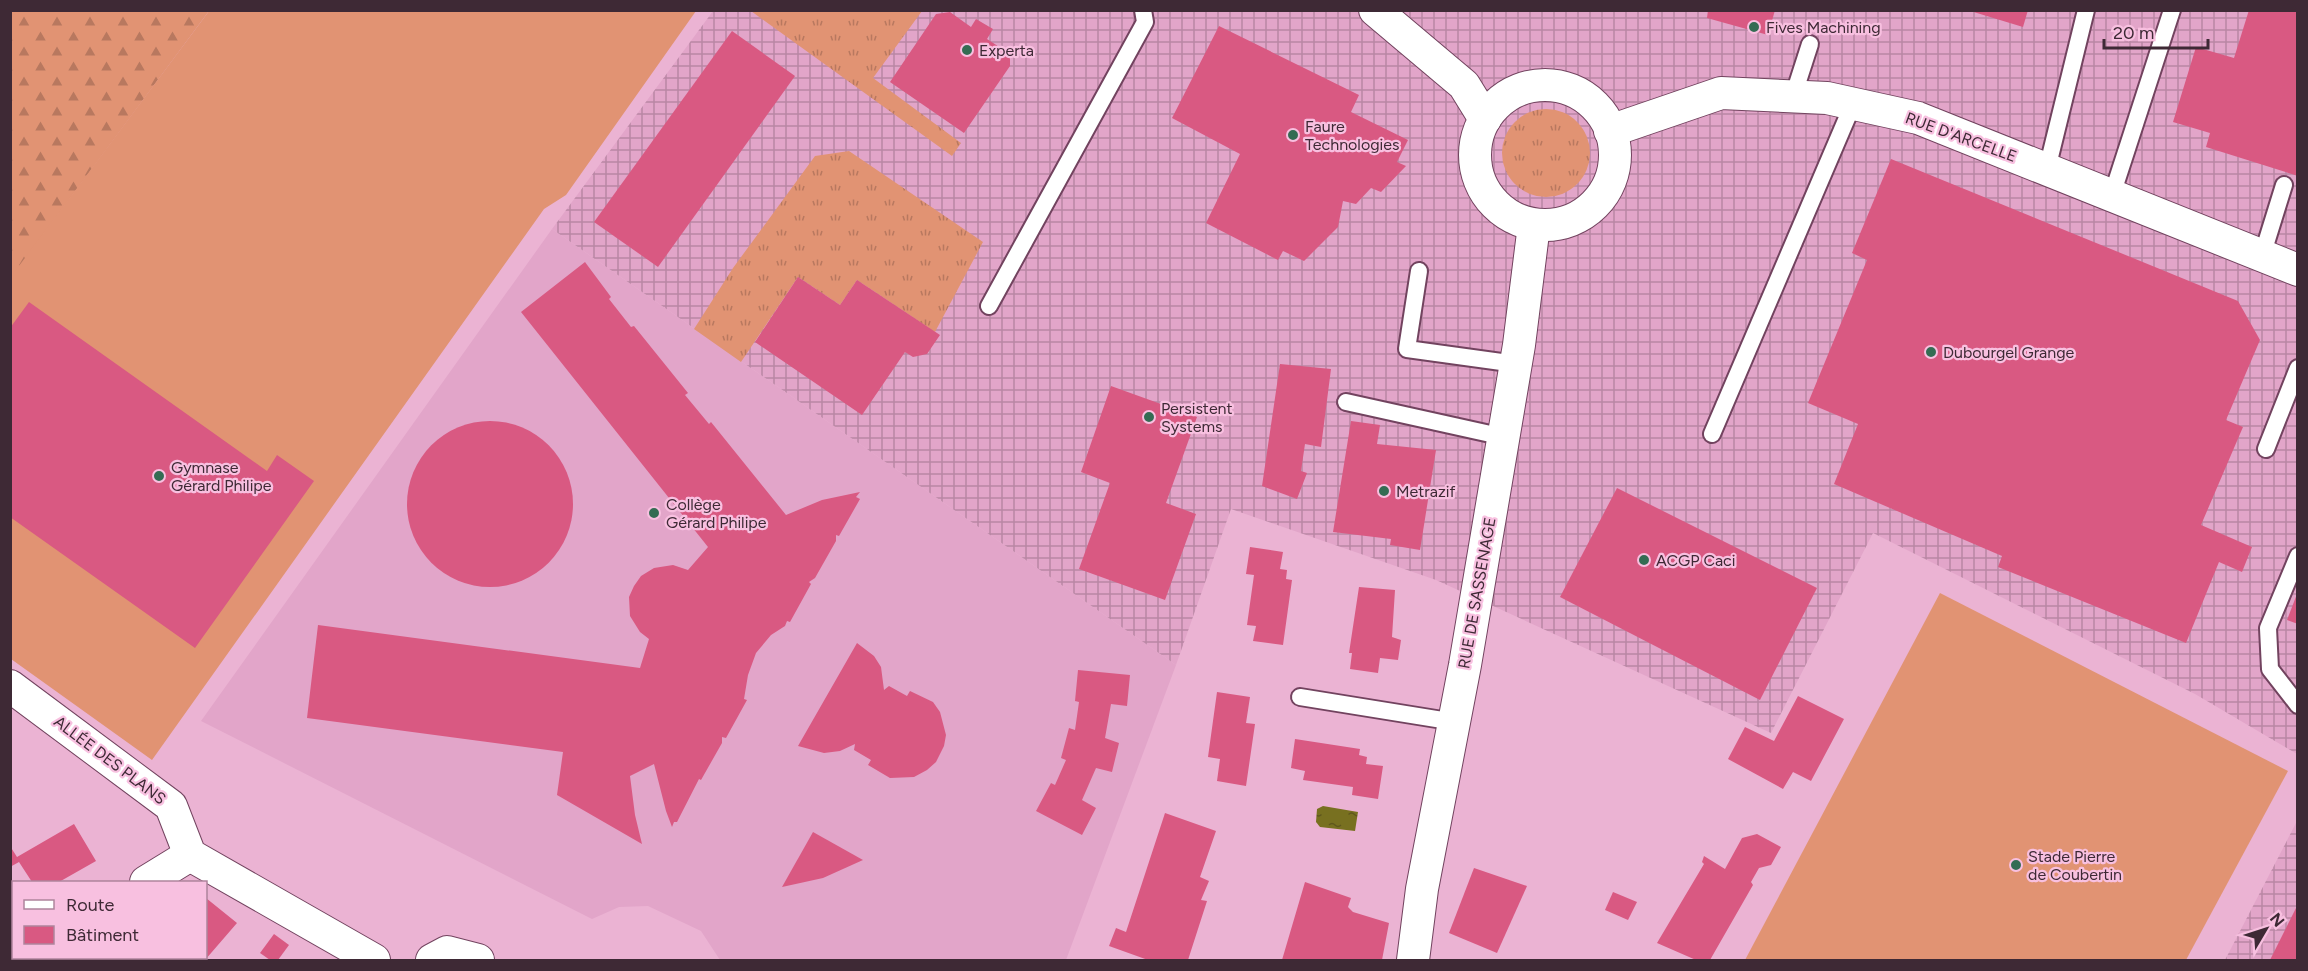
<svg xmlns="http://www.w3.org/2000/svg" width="2308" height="971" font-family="Figtree,sans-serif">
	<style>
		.built { fill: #e2a5c9 }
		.industrial { fill: url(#industrial-grid) }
		.grass { fill: url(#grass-tufts) }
		.forest { fill: url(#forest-firs) }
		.pitch { fill: #e19373 }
		.water { fill: url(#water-ripples) }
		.building { fill: #d95982 }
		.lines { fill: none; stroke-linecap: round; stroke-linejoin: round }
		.service-casing { stroke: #72435f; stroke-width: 20 }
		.minor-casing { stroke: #72435f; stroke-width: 34 }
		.service { stroke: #fff; stroke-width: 16 }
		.minor { stroke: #fff; stroke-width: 32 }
		.poi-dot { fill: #346c53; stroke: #f8c0e0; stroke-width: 2 }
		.labels { text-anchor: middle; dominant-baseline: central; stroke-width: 4.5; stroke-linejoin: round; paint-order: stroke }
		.poi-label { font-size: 16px; fill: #3e2935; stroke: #f8c0e0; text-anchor: start }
		.street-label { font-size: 16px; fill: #3e2935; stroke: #f8c0e0 }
	</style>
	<defs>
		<pattern id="industrial-grid" width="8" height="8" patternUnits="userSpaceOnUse" patternTransform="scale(1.5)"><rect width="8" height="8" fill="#e2a5c9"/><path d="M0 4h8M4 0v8" fill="none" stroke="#b986a4"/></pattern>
		<pattern id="grass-tufts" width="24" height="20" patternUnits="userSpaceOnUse" patternTransform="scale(1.5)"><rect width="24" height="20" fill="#e19373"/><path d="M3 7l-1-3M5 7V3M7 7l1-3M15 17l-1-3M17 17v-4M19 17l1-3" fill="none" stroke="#b8785f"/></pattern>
		<pattern id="forest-firs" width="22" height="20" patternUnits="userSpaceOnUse" patternTransform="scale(1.5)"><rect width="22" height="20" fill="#e19373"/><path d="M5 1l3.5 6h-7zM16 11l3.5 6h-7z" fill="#b8785f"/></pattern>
		<pattern id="water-ripples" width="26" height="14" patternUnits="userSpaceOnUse" patternTransform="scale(1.5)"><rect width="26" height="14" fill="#787020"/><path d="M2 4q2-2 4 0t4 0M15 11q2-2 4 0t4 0" fill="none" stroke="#5f571c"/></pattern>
	</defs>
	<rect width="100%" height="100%" fill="#ebb3d3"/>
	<path class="built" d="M 552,229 L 1176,665 L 1066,960 L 720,960 L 701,931 L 648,906 L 619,907 L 592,919 L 201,721 Z"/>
	<g class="industrial">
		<path d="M 713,11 L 2297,11 L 2297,754 L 2195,694 L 1873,533 L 1771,733 L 1436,580 L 1231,509 L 1176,665 L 552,229 Z"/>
		<path d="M 2297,821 L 2297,960 L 2225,960 Z"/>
	</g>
	<g class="grass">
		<path d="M 751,11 L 922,11 L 873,78 L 961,143 L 952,156 Z"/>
		<circle cx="1546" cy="153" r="44"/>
		<path d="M 849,151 L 983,242 L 935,332 L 857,280 L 840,305 L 798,277 L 741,362 L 694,329 L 733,268 L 815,156 Z"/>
	</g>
	<path class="forest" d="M 11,11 L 209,11 L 11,278 Z"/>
	<g class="pitch">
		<path d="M 209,11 L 696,11 L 566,195 L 544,209 L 152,760 L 11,659 L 10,278 Z"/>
		<path d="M 1940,593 L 2288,771 L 2186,960 L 1745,960 Z"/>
	</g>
	<path class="water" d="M 1323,806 L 1358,812 L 1355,831 L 1320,827 L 1316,822 L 1317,809 Z"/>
	<g class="building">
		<path d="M 1708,10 L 1775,10 L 1768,35 L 1707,18 Z"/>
		<path d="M 1967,10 L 2028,10 L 2023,27 Z"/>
		<path d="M 2249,10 L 2298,10 L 2298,176 L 2206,147 L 2210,133 L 2173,122 L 2196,47 L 2234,58 Z"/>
		<path d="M 950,12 L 971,27 L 976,19 L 993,29 L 987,39 L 1010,54 L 1010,66 L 964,133 L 890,82 L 936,14 Z"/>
		<path d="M 1219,26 L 1359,95 L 1351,112 L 1408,140 L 1397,162 L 1406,166 L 1381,192 L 1371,188 L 1356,204 L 1343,201 L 1338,227 L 1304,261 L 1283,251 L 1278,260 L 1206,223 L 1240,154 L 1172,118 Z"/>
		<path d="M 732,31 L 795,76 L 658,267 L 594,222 Z"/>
		<path d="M 1891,159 L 2238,301 L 2260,340 L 2226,420 L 2243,427 L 2201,525 L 2252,547 L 2242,572 L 2219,562 L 2186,643 L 1998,567 L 2002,556 L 1834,484 L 1858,424 L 1808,403 L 1867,260 L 1852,253 Z"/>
		<path d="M 585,262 L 611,297 L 609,299 L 631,327 L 634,326 L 688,393 L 685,395 L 709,424 L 711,422 L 786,515 L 822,500 L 860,492 L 856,497 L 860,499 L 839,536 L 836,535 L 836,541 L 815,578 L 809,582 L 811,584 L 790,622 L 787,621 L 785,626 L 771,635 L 756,653 L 748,675 L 744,699 L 747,700 L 726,738 L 722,737 L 722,743 L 701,780 L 699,779 L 677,822 L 674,822 L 672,827 L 666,811 L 654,764 L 630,776 L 635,815 L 642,844 L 557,795 L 563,752 L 307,718 L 318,625 L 640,668 L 649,639 L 640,632 L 630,616 L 629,597 L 634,586 L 641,576 L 654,568 L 673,565 L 688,570 L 708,547 L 521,312 Z"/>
		<path d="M 798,277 L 840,305 L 857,280 L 940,335 L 927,354 L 913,357 L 905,352 L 862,415 L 755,342 Z"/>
		<path d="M 29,302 L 267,471 L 277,455 L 314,481 L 195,648 L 10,517 L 10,328 Z"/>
		<path d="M 1280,364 L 1331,369 L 1321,447 L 1305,444 L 1301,471 L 1307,473 L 1297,499 L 1262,486 Z"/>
		<path d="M 1111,386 L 1197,417 L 1166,503 L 1196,514 L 1165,600 L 1079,569 L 1110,483 L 1081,472 Z"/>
		<path d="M 1351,421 L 1380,425 L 1377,444 L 1436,450 L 1420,550 L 1390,545 L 1391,539 L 1333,532 Z"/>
		<circle cx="490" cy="504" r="83"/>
		<path d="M 1617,488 L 1817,588 L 1760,700 L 1560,597 Z"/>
		<path d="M 1250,547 L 1283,552 L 1280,569 L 1287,570 L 1286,579 L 1292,580 L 1283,645 L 1253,641 L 1256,626 L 1247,625 L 1254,575 L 1246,574 Z"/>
		<path d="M 1359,587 L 1395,590 L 1392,637 L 1401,640 L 1398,660 L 1380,658 L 1378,673 L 1350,669 L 1352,653 L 1349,653 Z"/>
		<path d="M 2297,594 L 2298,594 L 2298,624 L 2287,620 Z"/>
		<path d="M 857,643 L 874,656 L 881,667 L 884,690 L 889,686 L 907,696 L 910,691 L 933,702 L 940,712 L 946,735 L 944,746 L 936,762 L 927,770 L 914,777 L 890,778 L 868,765 L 871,760 L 854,750 L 855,744 L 840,751 L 824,753 L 798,746 Z"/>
		<path d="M 1078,670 L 1130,675 L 1127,706 L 1111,704 L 1105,738 L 1119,743 L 1112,772 L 1096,768 L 1082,800 L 1096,808 L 1082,835 L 1036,811 L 1051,783 L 1055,785 L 1066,760 L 1061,758 L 1069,728 L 1075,730 L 1079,702 L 1075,701 Z"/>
		<path d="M 1217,692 L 1250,697 L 1246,723 L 1255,724 L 1246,786 L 1217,781 L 1220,759 L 1208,757 Z"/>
		<path d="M 1798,696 L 1844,719 L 1811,781 L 1793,772 L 1783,789 L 1728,759 L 1745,727 L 1774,741 Z"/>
		<path d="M 1295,739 L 1360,749 L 1359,755 L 1367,757 L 1366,764 L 1383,766 L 1378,799 L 1352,795 L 1353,787 L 1303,780 L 1305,771 L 1291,768 Z"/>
		<path d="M 1165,813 L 1216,831 L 1200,877 L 1209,881 L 1201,900 L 1207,901 L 1188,960 L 1148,960 L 1109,946 L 1116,928 L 1126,932 Z"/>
		<path d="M 74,824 L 96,861 L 59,882 L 32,882 L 19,862 L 10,867 L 10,846 L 17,857 Z"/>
		<path d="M 813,832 L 863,860 L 823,878 L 782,887 Z"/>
		<path d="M 1757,834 L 1781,847 L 1771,865 L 1759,868 L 1751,882 L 1753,885 L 1710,960 L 1696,960 L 1657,943 L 1704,864 L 1702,862 L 1704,856 L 1725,869 L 1742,838 Z"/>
		<path d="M 1474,868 L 1527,886 L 1497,953 L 1449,933 Z"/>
		<path d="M 1305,882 L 1351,898 L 1348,907 L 1353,912 L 1389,923 L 1382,960 L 1282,960 Z"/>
		<path d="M 1613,892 L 1637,902 L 1628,920 L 1605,910 Z"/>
		<path d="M 206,898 L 237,923 L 205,960 L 104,960 L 106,958 L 206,958 Z"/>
		<path d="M 2298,904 L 2298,960 L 2270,960 Z"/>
		<path d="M 274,934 L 289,945 L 278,960 L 270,960 L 260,953 Z"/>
	</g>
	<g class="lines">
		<defs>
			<g id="service">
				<path d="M 1793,97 L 1810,44"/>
				<path d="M 2047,169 L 2086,10"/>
				<path d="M 2112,195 L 2172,10"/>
				<path d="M 2262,256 L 2284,185"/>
				<path d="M 1419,271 L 1407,349 L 1516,364"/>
				<path d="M 989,306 L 1145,22 L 1143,10"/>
				<path d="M 1346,402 L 1504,437"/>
				<path d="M 1712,434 L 1853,104"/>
				<path d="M 2266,449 L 2298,368"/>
				<path d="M 2298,556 L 2268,628 L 2270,669 L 2298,705"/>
				<path d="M 1300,697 L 1455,722"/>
			</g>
			<g id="minor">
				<path d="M 1375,10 L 1464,85 L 1485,119"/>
				<circle cx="1545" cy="155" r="70"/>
				<path d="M 1610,131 L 1721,93 L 1827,98 L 1918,118 L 2298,270"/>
				<path d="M 10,686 L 171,806 L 190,855 L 374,960"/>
				<path d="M 146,882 L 190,855"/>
				<path d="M 19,960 L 24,958"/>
				<path d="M 432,960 L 447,952 L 478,960"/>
				<path d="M 1413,960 L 1422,889 L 1465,665 L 1519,345 L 1534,225"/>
			</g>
		</defs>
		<use href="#service" class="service-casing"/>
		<use href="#minor" class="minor-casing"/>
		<use href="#service" class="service"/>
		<use href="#minor" class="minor"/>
	</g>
	<g class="poi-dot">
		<circle cx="1754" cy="27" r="6"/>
		<circle cx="967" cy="50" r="6"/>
		<circle cx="1293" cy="135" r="6"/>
		<circle cx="1931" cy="352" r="6"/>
		<circle cx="1149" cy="417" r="6"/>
		<circle cx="159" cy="476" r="6"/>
		<circle cx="1384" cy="491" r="6"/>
		<circle cx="654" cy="513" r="6"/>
		<circle cx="1644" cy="560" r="6"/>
		<circle cx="2016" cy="865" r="6"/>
	</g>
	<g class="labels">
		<g class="poi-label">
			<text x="1766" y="27">Fives Machining</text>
			<text x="979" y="50">Experta</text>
			<text x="1305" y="126">Faure<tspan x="1305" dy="18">Technologies</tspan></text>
			<text x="1943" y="352">Dubourgel Grange</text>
			<text x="1161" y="408">Persistent<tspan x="1161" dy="18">Systems</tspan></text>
			<text x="171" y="467">Gymnase<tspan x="171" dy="18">Gérard Philipe</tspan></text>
			<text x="1396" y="491">Metrazif</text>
			<text x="666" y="504">Collège<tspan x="666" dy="18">Gérard Philipe</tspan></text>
			<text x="1656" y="560">ACGP Caci</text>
			<text x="2028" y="856">Stade Pierre<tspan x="2028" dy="18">de Coubertin</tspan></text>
		</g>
		<g class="street-label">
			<text transform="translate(1961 137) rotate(20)">RUE D'ARCELLE</text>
			<text transform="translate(1477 593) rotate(-80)">RUE DE SASSENAGE</text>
			<text transform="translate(110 760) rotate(37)">ALLÉE DES PLANS</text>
		</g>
	</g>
	<rect width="2308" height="971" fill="none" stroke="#3e2935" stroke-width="24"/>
	<rect x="12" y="881" width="195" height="78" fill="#f8c0e0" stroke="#ae849c" stroke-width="1.5"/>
	<rect x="24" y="900" width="30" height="9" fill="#ffffff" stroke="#ae849c" stroke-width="1.5"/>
	<text x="66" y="911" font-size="18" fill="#3e2935">Route</text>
	<rect x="24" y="926" width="30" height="18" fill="#d95982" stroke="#ae849c" stroke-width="1.5"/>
	<text x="66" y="941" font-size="18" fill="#3e2935">Bâtiment</text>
	<g transform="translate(2266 929) rotate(51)" stroke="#f8c0e0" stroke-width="4.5" paint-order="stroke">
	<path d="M0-4.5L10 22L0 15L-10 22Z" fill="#3e2935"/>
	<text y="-9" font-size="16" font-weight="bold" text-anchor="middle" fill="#3e2935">N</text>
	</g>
	<path d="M2104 39v9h104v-9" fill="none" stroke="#3e2935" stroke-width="3"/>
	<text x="2113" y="39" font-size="18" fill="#3e2935" stroke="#f8c0e0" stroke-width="4.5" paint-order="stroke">20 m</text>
</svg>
